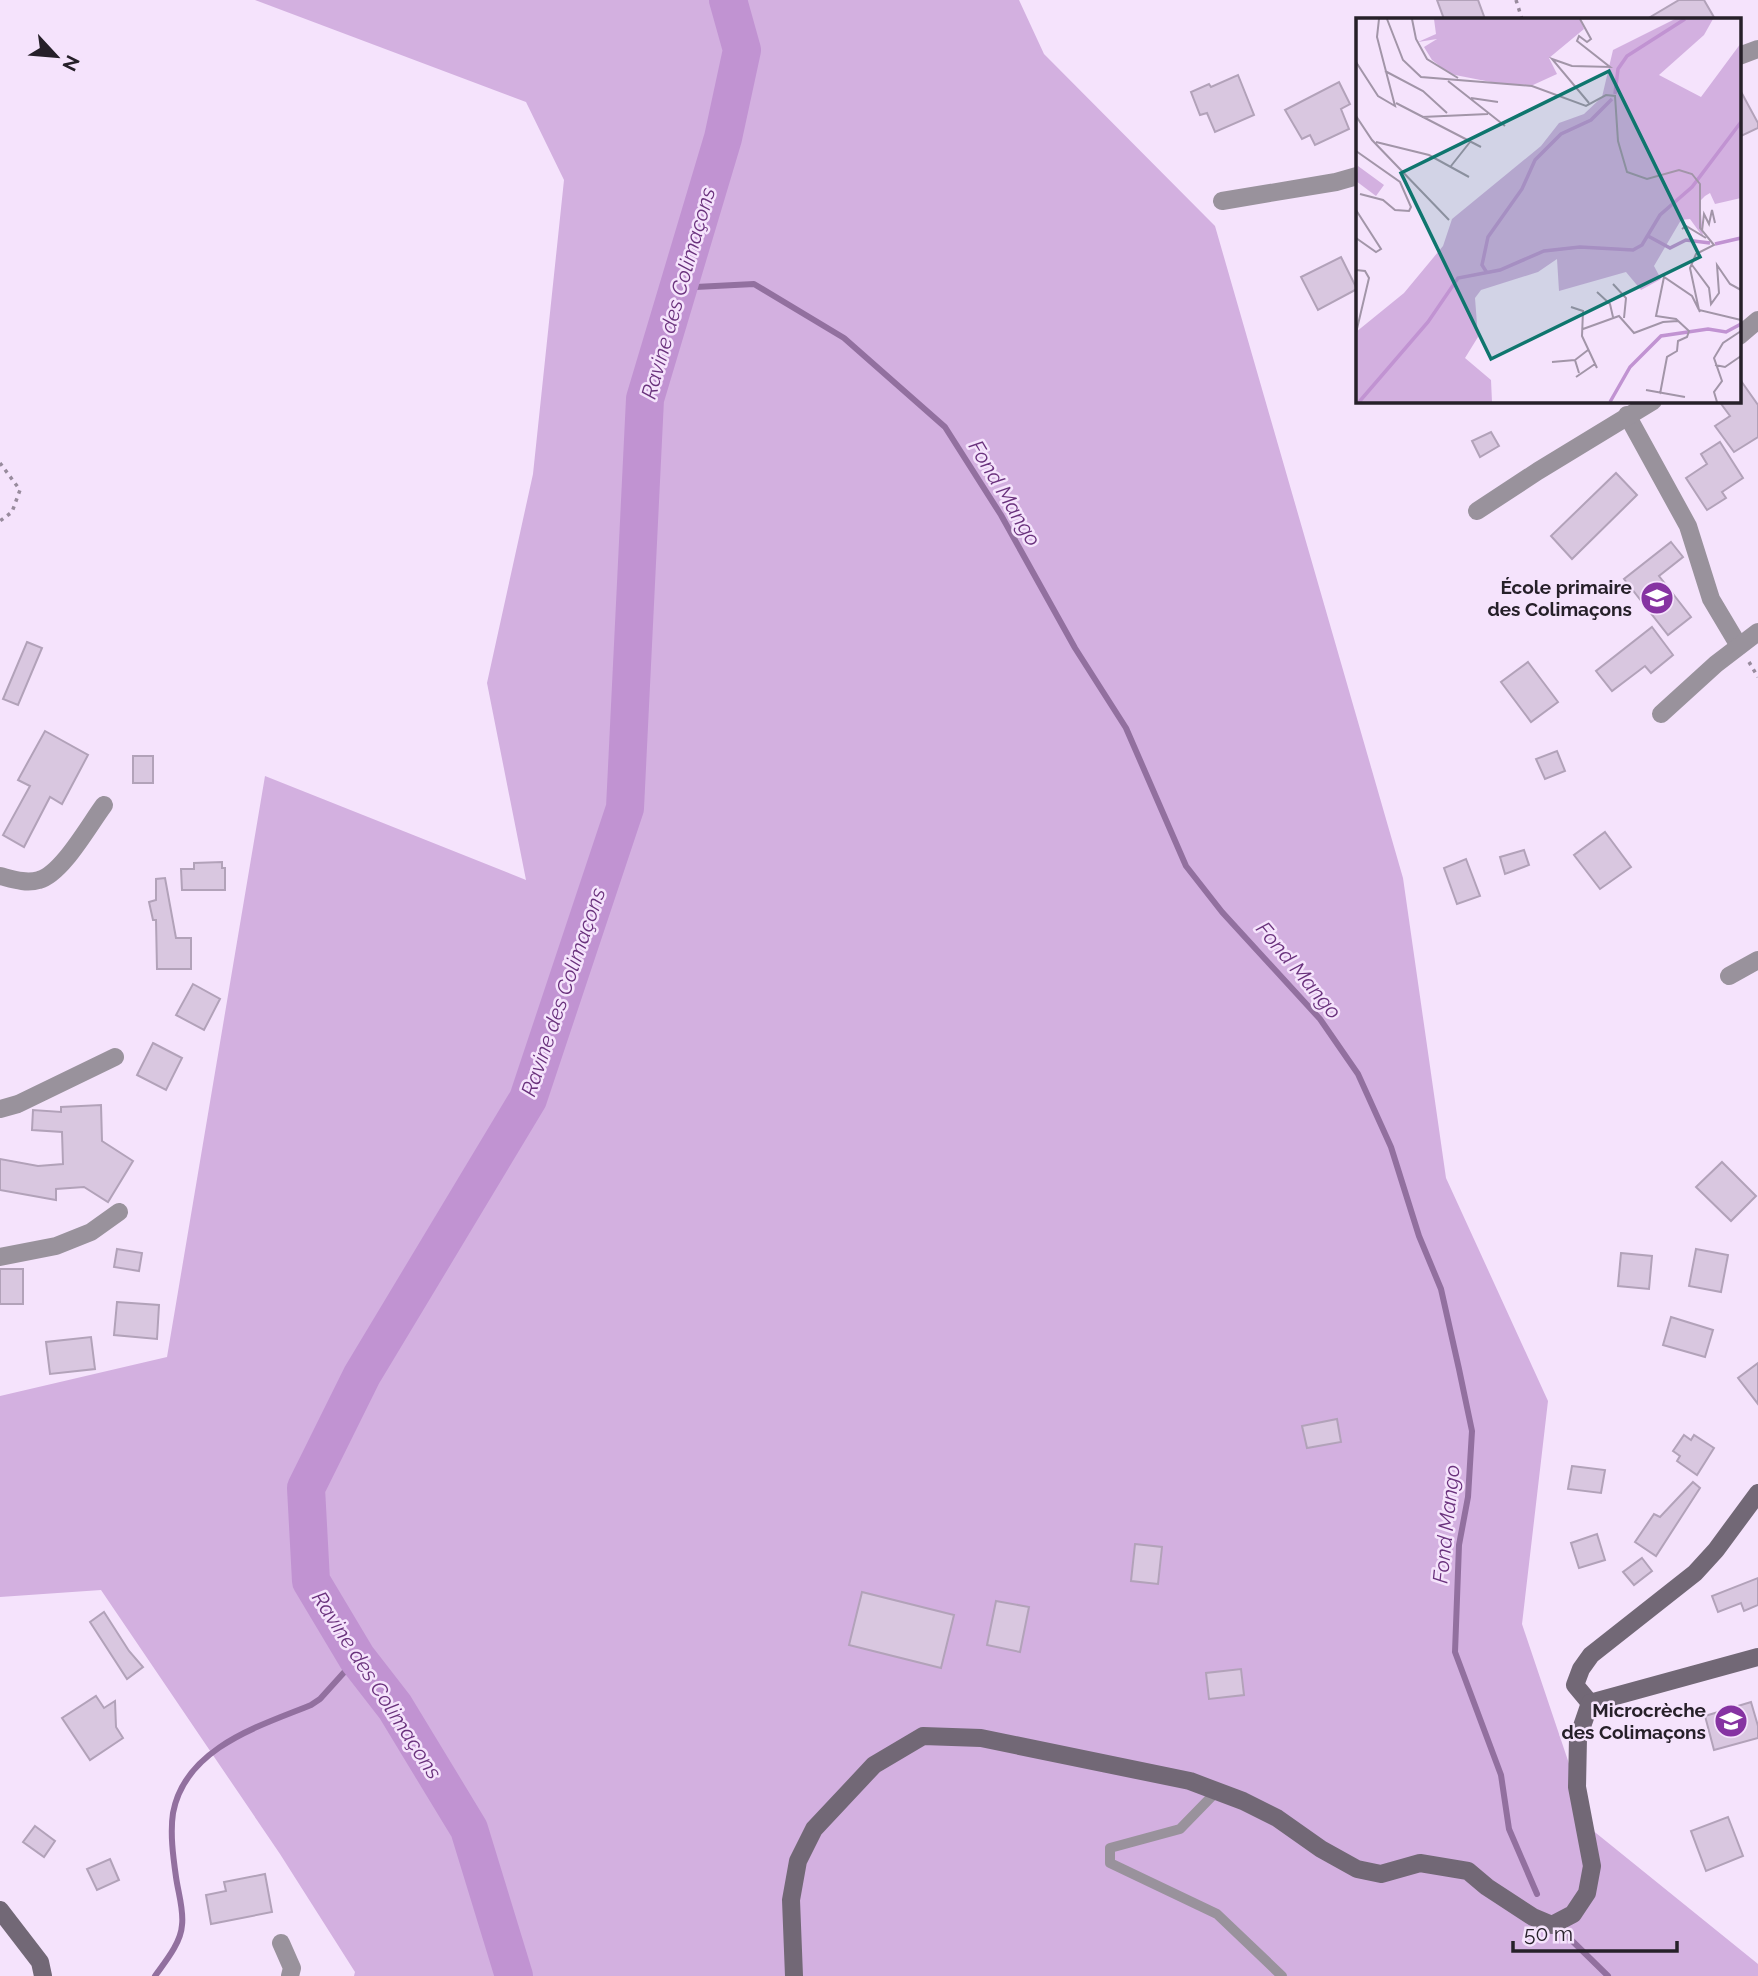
<svg xmlns="http://www.w3.org/2000/svg" width="1758" height="1976" font-family="Raleway,sans-serif">
	<style>
		.green { fill: #d3b0e0 }
		.lines { fill: none; stroke-linecap: round; stroke-linejoin: round }
		.stream { stroke: #92709f; stroke-width: 6 }
		.river { stroke: #c193d2; stroke-width: 38 }
		.building { fill: #d9c7e0; stroke: #b2a2b9; stroke-width: 2 }
		.path { stroke: #988b9d; stroke-width: 3.5; stroke-dasharray: 3.5 5; stroke-linecap: butt }
		.service { stroke: #99929c; stroke-width: 10 }
		.minor { stroke: #99929c; stroke-width: 18 }
		.secondary { stroke: #726876; stroke-width: 18 }
		.labels { text-anchor: middle; dominant-baseline: central; stroke-width: 5; stroke-linejoin: round; paint-order: stroke }
		.poi-label { font-size: 19px; font-weight: bold; fill: #262029; stroke: #f5e3fc; text-anchor: end }
		.water-label { font-size: 21px; font-style: italic; fill: #69317c; stroke: #f5e3fc }
		.inset-river { fill: none; stroke: #c193d2; stroke-width: 3.5 }
		.inset-road { fill: none; stroke: #a295a8; stroke-width: 2 }
		.view { fill: #0f766e; fill-opacity: 0.15; stroke: #0f766e; stroke-width: 3.5 }
		.inset-edge { fill: none; stroke: #262029; stroke-width: 3.5 }
	</style>
	<rect width="100%" height="100%" fill="#f5e3fc"/>
	<path class="green" d="M 255,0 L 1019,0 L 1044,54 L 1215,226 L 1403,878 L 1446,1178 L 1548,1401 L 1522,1624 L 1591,1829 L 1758,1964 L 1758,1976 L 354,1976 L 355,1972 L 280,1854 L 101,1590 L 0,1597 L 0,1396 L 167,1357 L 265,776 L 526,880 L 487,683 L 533,474 L 564,180 L 526,102 Z"/>
	<g class="lines">
		<g class="stream">
			<path d="M 676,288 L 754,284 L 844,338 L 945,427 L 1001,515 L 1075,648 L 1126,728 L 1186,866 L 1222,912 L 1320,1019 L 1358,1074 L 1391,1147 L 1419,1236 L 1441,1289 L 1459,1369 L 1472,1431 L 1468,1497 L 1459,1545 L 1455,1652 L 1501,1775 L 1509,1829 L 1537,1894"/>
			<path d="M 1557,1926 L 1608,1976"/>
			<path d="M 155,1976 C 165,1962 181,1943 182,1925 C 184,1910 178,1892 176,1877 C 173,1856 170,1833 173,1813 C 185,1748 259,1726 311,1705 L 320,1699 L 357,1658"/>
		</g>
		<path class="river" d="M 514,1976 L 469,1829 L 395,1707 L 357,1658 L 311,1581 L 306,1488 L 362,1375 L 528,1099 L 625,808 L 645,399 L 723,138 L 742,50 L 728,0"/>
	</g>
	<g class="building">
		<path d="M 1437,0 L 1478,0 L 1485,19 L 1444,19 Z"/>
		<path d="M 1679,0 L 1704,0 L 1715,19 L 1647,19 Z"/>
		<path d="M 1238,75 L 1254,115 L 1215,132 L 1207,113 L 1200,115 L 1191,92 L 1209,84 L 1211,87 Z"/>
		<path d="M 1339,82 L 1350,104 L 1341,109 L 1349,129 L 1315,145 L 1310,135 L 1302,139 L 1285,110 Z"/>
		<path d="M 1739,88 L 1758,123 L 1758,128 L 1739,137 Z"/>
		<path d="M 1341,257 L 1357,289 L 1318,310 L 1301,277 Z"/>
		<path d="M 1739,378 L 1758,405 L 1758,437 L 1734,452 L 1715,426 L 1730,416 L 1719,401 L 1739,401 Z"/>
		<path d="M 1491,432 L 1499,446 L 1480,457 L 1472,441 Z"/>
		<path d="M 1720,442 L 1743,478 L 1722,492 L 1726,498 L 1707,510 L 1686,478 L 1707,464 L 1701,454 Z"/>
		<path d="M 1616,473 L 1637,495 L 1572,559 L 1551,536 Z"/>
		<path d="M 1671,542 L 1683,557 L 1659,576 L 1691,617 L 1668,635 L 1624,579 Z"/>
		<path d="M 1652,627 L 1673,655 L 1651,673 L 1645,666 L 1612,691 L 1596,671 Z"/>
		<path d="M 27,642 L 42,648 L 18,705 L 3,699 Z"/>
		<path d="M 1528,662 L 1558,702 L 1531,722 L 1501,682 Z"/>
		<path d="M 45,731 L 88,755 L 62,804 L 50,797 L 24,847 L 3,835 L 30,786 L 18,780 Z"/>
		<path d="M 1557,751 L 1565,771 L 1545,779 L 1536,759 Z"/>
		<rect x="133" y="756" width="20" height="27"/>
		<path d="M 1605,832 L 1631,867 L 1600,889 L 1574,855 Z"/>
		<path d="M 1524,850 L 1529,865 L 1505,874 L 1500,857 Z"/>
		<path d="M 1466,859 L 1480,896 L 1457,904 L 1444,868 Z"/>
		<path d="M 222,862 L 222,868 L 225,868 L 225,890 L 182,890 L 181,869 L 194,869 L 194,863 Z"/>
		<path d="M 165,878 L 176,938 L 191,938 L 191,969 L 157,969 L 156,920 L 153,920 L 149,902 L 156,900 L 156,879 Z"/>
		<path d="M 193,984 L 220,999 L 204,1030 L 176,1015 Z"/>
		<path d="M 153,1043 L 182,1058 L 166,1090 L 137,1075 Z"/>
		<path d="M 101,1105 L 102,1141 L 133,1161 L 108,1202 L 84,1187 L 56,1189 L 56,1200 L 0,1190 L 0,1159 L 38,1166 L 63,1164 L 62,1132 L 32,1130 L 33,1110 L 61,1112 L 61,1107 Z"/>
		<path d="M 1722,1162 L 1756,1196 L 1731,1221 L 1696,1187 Z"/>
		<path d="M 117,1249 L 142,1253 L 139,1271 L 114,1267 Z"/>
		<path d="M 1696,1249 L 1728,1255 L 1721,1292 L 1689,1286 Z"/>
		<path d="M 1621,1253 L 1652,1256 L 1649,1289 L 1618,1286 Z"/>
		<rect x="0" y="1269" width="23" height="35"/>
		<path d="M 117,1302 L 159,1305 L 157,1339 L 114,1335 Z"/>
		<path d="M 1671,1317 L 1713,1330 L 1705,1357 L 1663,1345 Z"/>
		<path d="M 91,1337 L 95,1369 L 50,1374 L 46,1342 Z"/>
		<path d="M 1758,1363 L 1758,1404 L 1738,1378 Z"/>
		<path d="M 1337,1419 L 1341,1442 L 1307,1448 L 1302,1426 Z"/>
		<path d="M 1684,1435 L 1691,1440 L 1694,1435 L 1714,1448 L 1697,1475 L 1677,1461 L 1680,1456 L 1673,1451 Z"/>
		<path d="M 1572,1466 L 1605,1470 L 1601,1493 L 1568,1489 Z"/>
		<path d="M 1693,1482 L 1700,1488 L 1656,1556 L 1635,1542 L 1654,1514 L 1660,1517 Z"/>
		<path d="M 1597,1534 L 1605,1560 L 1579,1568 L 1571,1543 Z"/>
		<path d="M 1135,1544 L 1162,1547 L 1158,1584 L 1131,1581 Z"/>
		<path d="M 1642,1558 L 1652,1571 L 1634,1585 L 1623,1572 Z"/>
		<path d="M 1758,1578 L 1758,1605 L 1744,1611 L 1741,1603 L 1718,1612 L 1712,1596 Z"/>
		<path d="M 862,1592 L 954,1615 L 941,1668 L 849,1645 Z"/>
		<path d="M 996,1601 L 1029,1607 L 1020,1652 L 987,1645 Z"/>
		<path d="M 104,1612 L 129,1651 L 143,1667 L 127,1679 L 90,1622 Z"/>
		<path d="M 1241,1669 L 1244,1695 L 1209,1699 L 1206,1673 Z"/>
		<path d="M 96,1696 L 104,1708 L 115,1701 L 116,1727 L 123,1738 L 90,1760 L 62,1718 Z"/>
		<path d="M 1751,1702 L 1758,1726 L 1758,1738 L 1714,1750 L 1705,1716 Z"/>
		<path d="M 1728,1817 L 1743,1856 L 1706,1871 L 1691,1831 Z"/>
		<path d="M 35,1826 L 55,1841 L 44,1857 L 23,1842 Z"/>
		<path d="M 110,1859 L 119,1880 L 97,1890 L 87,1869 Z"/>
		<path d="M 265,1874 L 272,1912 L 211,1924 L 206,1895 L 226,1891 L 224,1882 Z"/>
	</g>
	<g class="lines">
		<g class="path">
			<path d="M 1516,0 L 1522,19"/>
			<path d="M 0,463 L 20,490 L 12,512 L 0,521"/>
			<path d="M 1749,662 L 1758,677"/>
		</g>
		<path class="service" d="M 1217,1791 L 1180,1829 L 1110,1848 L 1110,1863 L 1217,1914 L 1282,1976"/>
		<g class="minor">
			<path d="M 1739,56 L 1758,49"/>
			<path d="M 1222,201 L 1336,182 L 1357,176"/>
			<path d="M 1739,336 L 1758,320"/>
			<path d="M 1627,415 L 1688,526 L 1711,599 L 1739,646"/>
			<path d="M 1477,511 L 1538,471 L 1653,401"/>
			<path d="M 1661,714 L 1716,664 L 1758,632"/>
			<path d="M 0,876 C 12,879 26,884 39,880 C 62,874 89,825 104,805"/>
			<path d="M 1729,976 L 1758,960"/>
			<path d="M 0,1109 L 18,1104 L 115,1057"/>
			<path d="M 0,1257 L 56,1246 L 91,1232 L 119,1212"/>
			<path d="M 281,1943 L 292,1968 L 290,1976"/>
		</g>
		<g class="secondary">
			<path d="M 1590,1703 L 1575,1685 L 1581,1669 L 1591,1655 L 1695,1573 L 1716,1550 L 1758,1493"/>
			<path d="M 1590,1703 L 1758,1657"/>
			<path d="M 0,1910 L 40,1962 L 43,1976"/>
			<path d="M 794,1976 L 791,1900 L 798,1861 L 814,1829 L 874,1765 L 923,1736 L 981,1738 L 1190,1781 L 1243,1801 L 1277,1818 L 1321,1849 L 1357,1869 L 1381,1874 L 1420,1863 L 1468,1871 L 1487,1887 L 1533,1917 L 1552,1925 L 1573,1914 L 1587,1893 L 1592,1866 L 1577,1787 L 1578,1738 L 1590,1703"/>
		</g>
	</g>
	<defs>
		<symbol id="school-disc" viewBox="-11 -11 22 22"><circle r="9.5" fill="#8633a2" stroke="#f5e3fc"/><path d="M0-5L7-2L0 1L-7-2ZM-4 1L0 2.5L4 1V4Q0 6-4 4Z" fill="#fff"/></symbol>
	</defs>
	<g fill-rule="evenodd">
		<use href="#school-disc" x="1638" y="579" width="38" height="38"/>
		<use href="#school-disc" x="1712" y="1702" width="38" height="38"/>
	</g>
	<g class="labels">
		<g class="poi-label">
			<text x="1632" y="587">École primaire<tspan x="1632" dy="22">des Colimaçons</tspan></text>
			<text x="1706" y="1710">Microcrèche<tspan x="1706" dy="22">des Colimaçons</tspan></text>
		</g>
		<g class="water-label">
			<text transform="translate(678 293) rotate(-74)">Ravine des Colimaçons</text>
			<text transform="translate(1005 493) rotate(59)">Fond Mango</text>
			<text transform="translate(1299 970) rotate(50)">Fond Mango</text>
			<text transform="translate(563 992) rotate(-71)">Ravine des Colimaçons</text>
			<text transform="translate(1446 1524) rotate(-84)">Fond Mango</text>
			<text transform="translate(377 1685) rotate(57)">Ravine des Colimaçons</text>
		</g>
	</g>
	<g transform="translate(1356 18)">
		<rect width="385" height="385" fill="#f5e3fc"/>
		<path d="M 78,1 L 224,1 L 228,11 L 193,40 L 201,56 L 177,67 L 145,66 L 94,56 L 76,42 L 68,29 L 81,21 L 62,24 L 80,16 ZM 319,1 L 357,1 L 348,17 L 303,57 L 345,79 L 385,25 L 385,180 L 359,186 L 354,175 L 349,178 L 344,183 L 347,219 L 334,201 L 325,202 L 298,248 L 305,261 L 285,272 L 270,254 L 203,273 L 201,241 L 182,254 L 125,272 L 119,280 L 122,319 L 109,340 L 135,362 L 136,384 L 0,384 L 0,314 L 48,275 L 87,228 L 96,201 L 185,128 L 203,105 L 228,96 L 246,79 L 257,32 ZM 2,148 L 28,167 L 20,178 L 0,163 Z" fill="#d3b0e0"/>
		<path class="inset-river" d="M 259,76 L 262,51 L 271,38 L 329,1M 292,218 L 314,230 L 330,222 L 354,225M 359,226 L 385,220M 131,255 L 126,247 L 132,219 L 166,171 L 179,142 L 205,116 L 235,102 L 256,81M 3,384 L 72,304 L 102,260 L 144,252 L 188,233 L 224,229 L 277,232 L 286,227 L 304,197 L 336,169 L 385,104M 254,384 L 274,349 L 305,318 L 352,311 L 370,314 L 385,306"/>
		<path class="inset-road" d="M 31,1 L 47,42 L 65,59 L 176,68 L 230,88 L 250,77 L 259,78 L 262,123 L 271,154 L 291,161 L 323,152 L 336,156 L 344,166 L 344,210 L 358,227 L 340,236 L 334,250 L 343,292 L 385,302M 56,1 L 60,21 L 71,41 L 102,60M 224,1 L 235,21 L 231,24 L 223,18 L 221,23 L 254,49 L 216,48 L 196,41 L 233,85M 0,44 L 22,78 L 39,88 L 21,19 L 23,1M 29,53 L 67,73 L 91,95M 92,63 L 149,108M 115,80 L 142,84M 40,85 L 125,129M 0,98 L 16,122 L 93,202M 66,99 L 132,96M 20,124 L 73,137 L 113,159M 0,133 L 44,164 L 55,189 L 53,193 L 39,192 L 27,182 L 4,176M 95,148 L 114,124M 0,192 L 25,231 L 20,234 L 0,220M 326,211 L 330,208 L 350,220M 346,213 L 348,196 L 353,206 L 356,192 L 359,205M 336,247 L 353,270 L 355,286 L 363,275 L 361,247 L 374,266 L 385,272M 0,252 L 9,253 L 13,260 L 0,315M 257,266 L 270,280 L 268,300M 241,274 L 254,286 L 257,299M 215,289 L 227,293 L 226,318 L 241,350M 227,311 L 263,298 L 278,315 L 307,304 L 322,303M 196,344 L 219,342M 359,347 L 369,349 L 385,338M 223,355 L 219,342 L 232,332M 220,359 L 239,346M 290,372 L 329,379M 304,376 L 311,339 L 321,333 L 322,323 L 331,319 L 333,313 L 320,301 L 300,298 L 308,259 L 336,278 L 344,294M 361,384 L 358,374 L 366,363 L 358,340 L 367,325 L 385,313"/>
		<path class="view" d="M 253,53 L 344,239 L 135,341 L 45,155 Z"/>
		<rect width="385" height="385" class="inset-edge"/>
	</g>
	<g transform="translate(56 56) rotate(116)" stroke="#f5e3fc" stroke-width="5" paint-order="stroke">
	<path d="M0-5L12 26L0 18L-12 26Z" fill="#262029"/>
	<text y="-10" font-size="19" font-weight="bold" text-anchor="middle" fill="#262029">N</text>
	</g>
	<path d="M1513 1941v10h164v-10" fill="none" stroke="#262029" stroke-width="3.5"/>
	<text x="1524" y="1941" font-size="21" fill="#262029" stroke="#f5e3fc" stroke-width="5" paint-order="stroke">50 m</text>
</svg>
